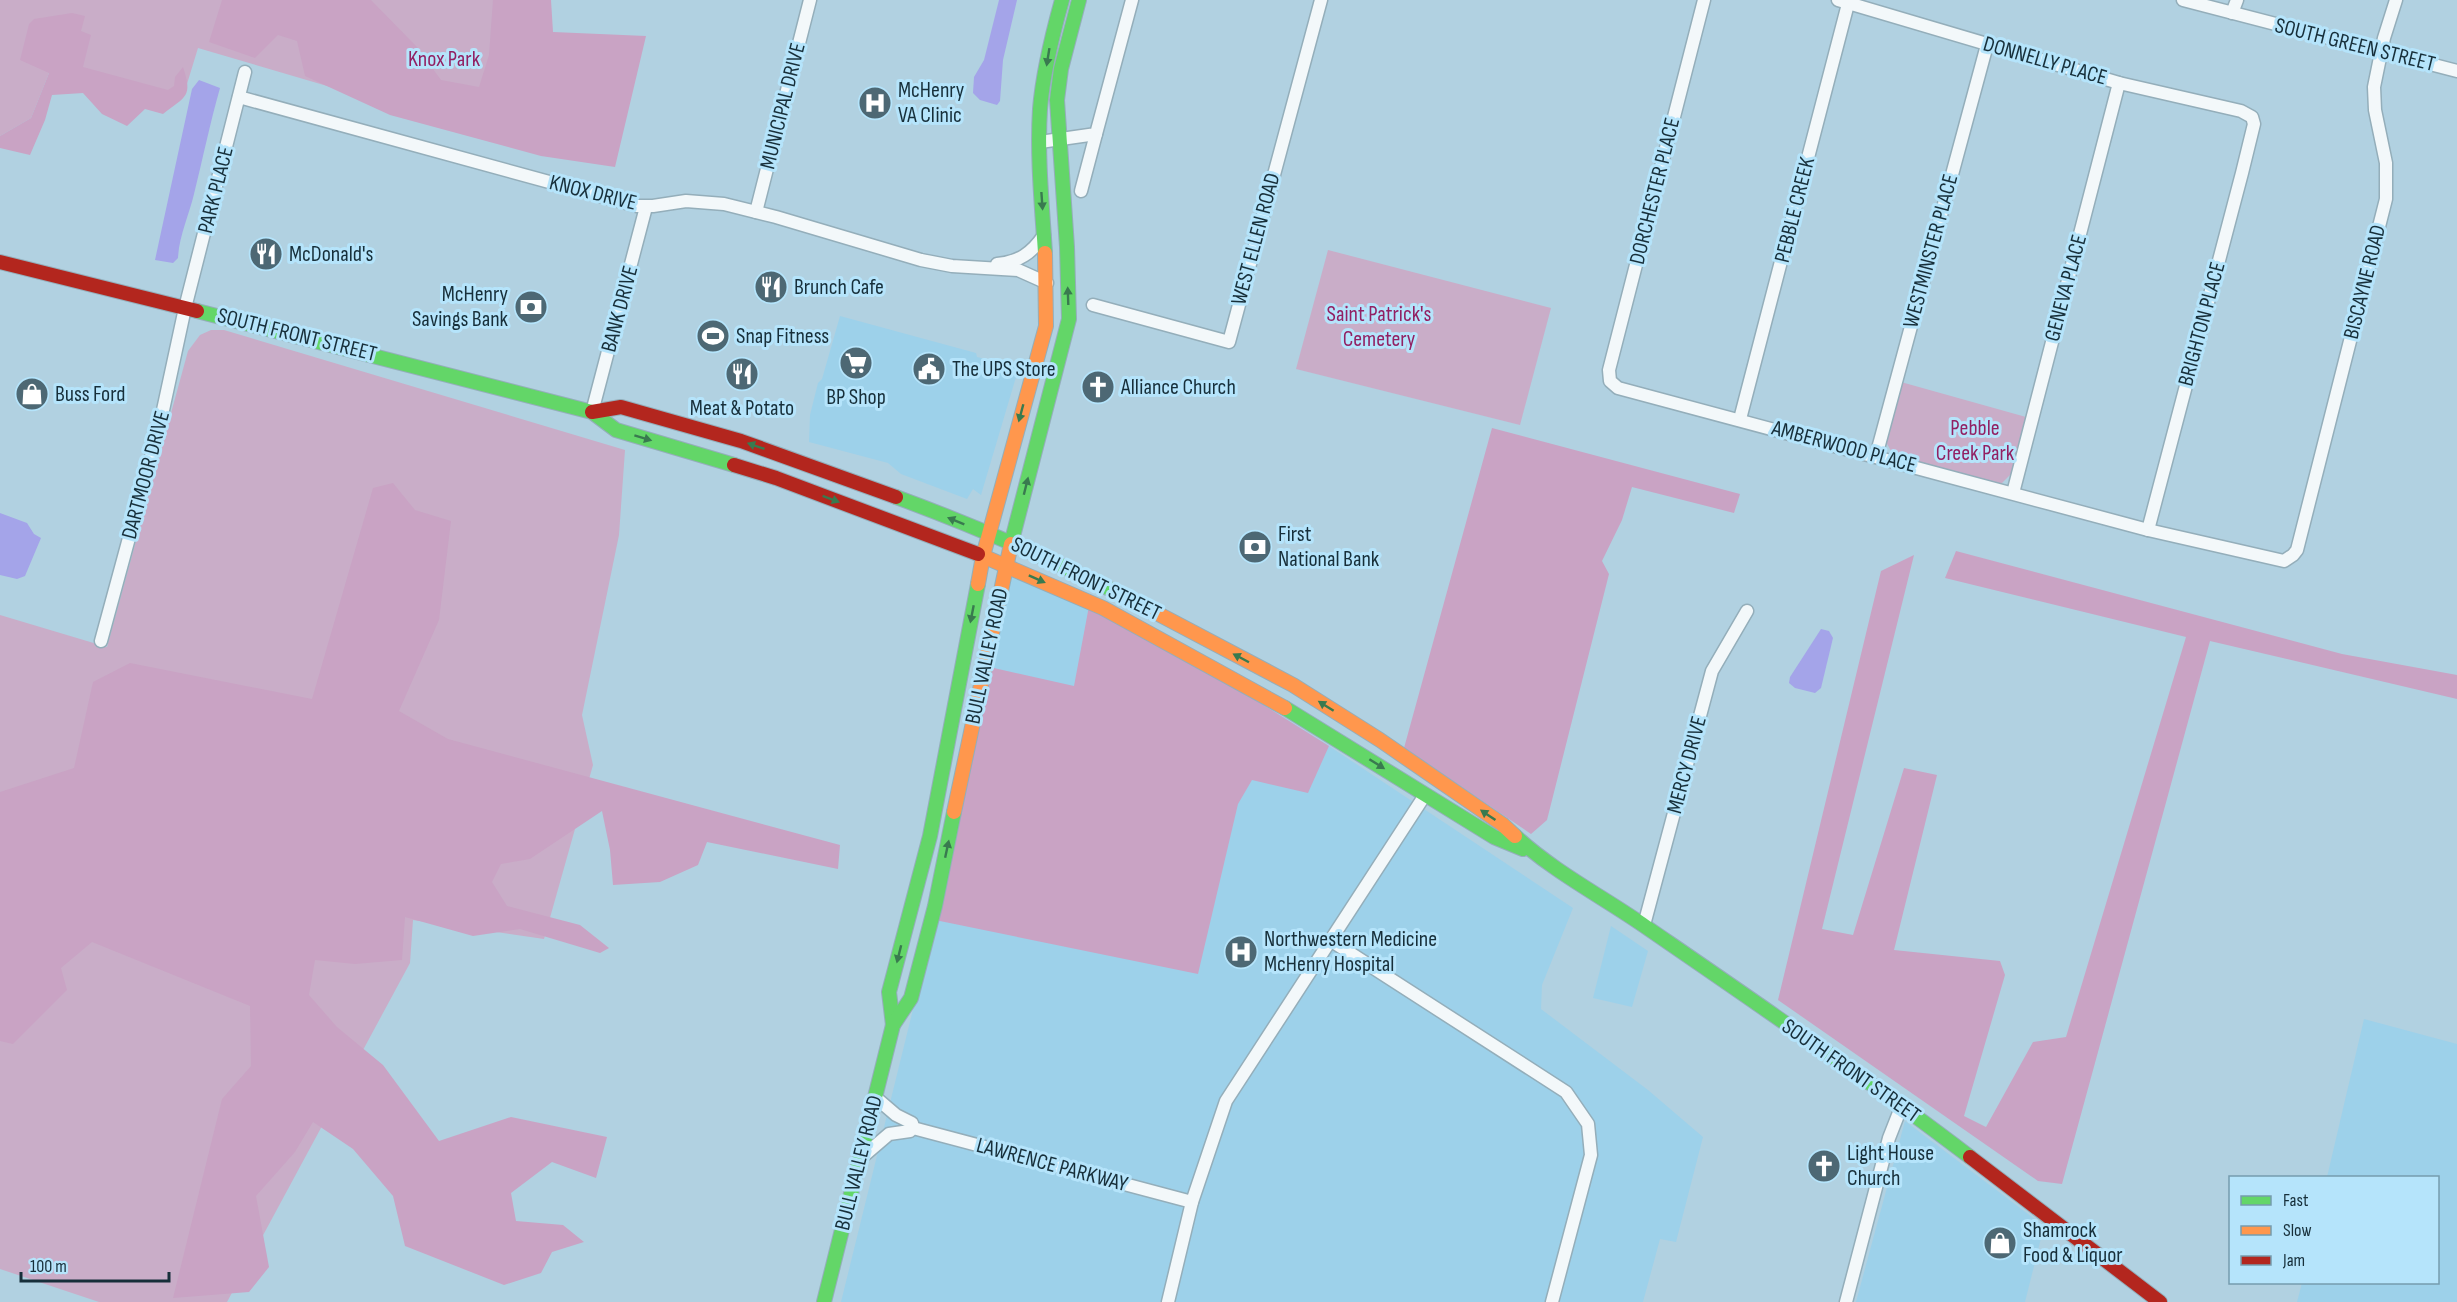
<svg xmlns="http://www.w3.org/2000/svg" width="2457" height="1302" font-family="'Sofia Sans Condensed',sans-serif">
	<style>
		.built { fill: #9dd1ea }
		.green { fill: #c9adc8 }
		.forest { fill: #c9a3c4 }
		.water { fill: #a4a4e9 }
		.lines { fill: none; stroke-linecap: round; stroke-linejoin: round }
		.street-casing { stroke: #94aeba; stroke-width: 15 }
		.fast-casing { stroke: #94aeba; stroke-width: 16 }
		.slow-casing { stroke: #94aeba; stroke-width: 16 }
		.jam-casing { stroke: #94aeba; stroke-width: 16 }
		.street { stroke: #f3f8fa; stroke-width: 12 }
		.fast { stroke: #63d668; stroke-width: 14 }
		.slow { stroke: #ff974d; stroke-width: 14 }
		.jam { stroke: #b3261e; stroke-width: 14 }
		.oneway { fill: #397a4f }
		.labels { text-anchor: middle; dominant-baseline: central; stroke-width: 6; stroke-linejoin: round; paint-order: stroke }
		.street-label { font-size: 22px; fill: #172f3a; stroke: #b5e4fb }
		.park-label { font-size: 22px; fill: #922063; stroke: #b5e4fb }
		.poi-label { font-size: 22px; fill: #172f3a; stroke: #b5e4fb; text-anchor: start }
	</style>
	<rect width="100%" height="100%" fill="#b1d1e1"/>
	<g class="built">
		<path d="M 840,316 L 976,353 L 977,357 L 1019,367 L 981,495 L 973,489 L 967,499 L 901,474 L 888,463 L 809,442 L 810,415 L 818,383 L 822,379 Z"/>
		<path d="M 1009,567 L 1150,634 L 1329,746 L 1573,908 L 1542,985 L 1541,1009 L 1648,1090 L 1703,1137 L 1676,1242 L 1660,1239 L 1643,1302 L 841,1302 L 935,920 Z"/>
		<path d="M 1611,926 L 1648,951 L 1632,1007 L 1593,998 Z"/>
		<path d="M 2364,1019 L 2457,1044 L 2457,1302 L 2297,1302 L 2302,1283 L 2438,1282 L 2438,1178 L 2327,1177 Z"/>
		<path d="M 1905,1121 L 2044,1226 L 2025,1302 L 1856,1302 Z"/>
	</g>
	<g class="green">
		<path d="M 0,0 L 523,0 L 487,133 L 198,48 L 183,97 L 49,73 L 31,118 L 0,136 Z"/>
		<path d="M 1328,250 L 1551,308 L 1520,425 L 1296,369 Z"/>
		<path d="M 211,330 L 224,330 L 625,450 L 619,535 L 582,715 L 593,765 L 544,939 L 413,920 L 410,963 L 227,1302 L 99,1302 L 0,1269 L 0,615 L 107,647 L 188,351 L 200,335 Z"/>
		<path d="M 1901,382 L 2026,417 L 2011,474 L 2002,483 L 1992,484 L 1893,454 L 1887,444 L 1887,440 Z"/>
	</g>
	<g class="forest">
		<path d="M 222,0 L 371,0 L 417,47 L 441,80 L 479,87 L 489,55 L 493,0 L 551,0 L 553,32 L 646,36 L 615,167 L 541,156 L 390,115 L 305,76 L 297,41 L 278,35 L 255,58 L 209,42 Z"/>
		<path d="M 72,13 L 85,16 L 81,31 L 91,35 L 83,67 L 168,90 L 174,86 L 175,77 L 183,67 C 193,97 186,96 163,114 L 145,109 L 127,126 L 102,114 L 83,93 L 52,95 L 45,120 L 30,155 L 0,148 L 0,136 L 31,118 L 49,73 L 20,60 L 29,24 L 34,19 Z"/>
		<path d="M 1492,428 L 1740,494 L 1734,513 L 1632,487 L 1622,520 L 1602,561 L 1609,574 L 1547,820 L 1531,834 L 1404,748 Z"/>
		<path d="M 393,483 L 415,510 L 451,521 L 439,620 L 399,711 L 448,739 L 840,845 L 838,869 L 707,842 L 698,865 L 660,882 L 613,885 L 610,850 L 602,811 L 530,859 L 501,864 L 492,882 L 507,906 L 580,925 L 609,948 L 600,953 L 520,929 L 473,936 L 405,917 L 402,960 L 355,964 L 315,960 L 309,995 L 337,1027 L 383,1065 L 439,1141 L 511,1117 L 607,1137 L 596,1178 L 552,1162 L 511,1193 L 516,1221 L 563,1225 L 584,1242 L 552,1252 L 541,1273 L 504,1285 L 405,1246 L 393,1196 L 353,1149 L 313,1122 L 295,1152 L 256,1196 L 269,1267 L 249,1292 L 173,1298 L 222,1099 L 251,1066 L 250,1006 L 92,942 L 61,968 L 67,990 L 13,1044 L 0,1041 L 0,792 L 74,768 L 93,682 L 130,663 L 312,699 L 373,488 Z"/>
		<path d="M 1956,551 L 2342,654 L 2457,675 L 2457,699 L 2210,641 L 2062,1184 L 2038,1181 L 1778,1000 L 1881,571 L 1914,555 L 1822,929 L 1853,935 L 1904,768 L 1937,775 L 1894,950 L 2000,961 L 2005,975 L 1964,1116 L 1986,1127 L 2033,1042 L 2066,1037 L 2186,637 L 1945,578 Z"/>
		<path d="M 1089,606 L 1150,634 L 1329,746 L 1308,793 L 1252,780 L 1238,804 L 1198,974 L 935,920 L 985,666 L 1074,686 Z"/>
	</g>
	<g class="water">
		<path d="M 999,0 L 1017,0 L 1003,60 L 1000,101 L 997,105 L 980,100 L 973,93 L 974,77 L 984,60 Z"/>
		<path d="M 199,80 L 220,88 C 210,123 203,158 194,194 C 189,215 179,236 178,258 L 173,263 L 155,260 L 192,89 Z"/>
		<path d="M 0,513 L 27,523 L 34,534 L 41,538 L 25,576 L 17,579 L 0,575 Z"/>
		<path d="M 1821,629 L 1829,631 L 1833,638 L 1821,688 L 1815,693 L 1795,688 L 1789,683 L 1790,677 Z"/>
	</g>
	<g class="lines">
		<defs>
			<g id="street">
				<path d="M 1704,0 L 1609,370 L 1610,381 L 1618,388 L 2148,530 L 2284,561 L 2293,555 L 2297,550 L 2386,199 L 2386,163 L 2375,110 L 2374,87 L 2384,38 L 2396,0"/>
				<path d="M 1838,0 L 2119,83 L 2241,111 L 2252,117 L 2254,124 L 2242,173 L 2148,530"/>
				<path d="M 2183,0 L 2457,71"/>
				<path d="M 2232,13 L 2237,0"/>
				<path d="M 239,97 L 637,206 L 653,206 L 686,201 L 724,204 L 776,217 L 921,260 L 952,266 L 1018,270 L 1047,283"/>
				<path d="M 1040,142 L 1096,134 L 1132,0"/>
				<path d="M 1081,191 L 1096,134"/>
				<path d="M 756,212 L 810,0"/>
				<path d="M 997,264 C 1019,262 1032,253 1044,235"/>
				<path d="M 1093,305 L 1229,342 L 1321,0"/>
				<path d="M 592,412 L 646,207"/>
				<path d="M 1740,419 L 1849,0"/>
				<path d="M 1876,456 L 1987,45"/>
				<path d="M 2013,493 L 2119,83"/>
				<path d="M 101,641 L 160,424 L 185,308 L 245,72"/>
				<path d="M 1644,925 L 1712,671 L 1747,611"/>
				<path d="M 1330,940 L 1566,1092 L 1588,1124 L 1591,1155 L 1552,1302"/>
				<path d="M 875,1097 L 896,1115 L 912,1123 L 913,1128"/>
				<path d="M 861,1158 L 889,1134 L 910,1131 L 913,1128 L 1192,1202"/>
				<path d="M 1168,1302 L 1192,1202 L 1226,1101 L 1425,795"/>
				<path d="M 1846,1302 L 1889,1138 L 1902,1105"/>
			</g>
			<g id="fast">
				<path d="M 1045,253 C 1042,205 1037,156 1040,109 C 1043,72 1052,36 1062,0"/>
				<path d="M 197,311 L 592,412 L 616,430 L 734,465"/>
				<path d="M 896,497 C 983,529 1067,566 1149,609"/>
				<path d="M 1011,544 L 1069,319 L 1067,247 L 1057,100 L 1061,69 L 1079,0"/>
				<path d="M 1285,708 L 1494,837 L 1523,849"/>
				<path d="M 1515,836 C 1554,872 1603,897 1646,927 C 1755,1002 1865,1077 1970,1157"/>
				<path d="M 893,1025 L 889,992 L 930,836 L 978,584"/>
				<path d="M 824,1302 L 893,1025 L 911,998 L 935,906 L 954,812"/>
			</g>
			<g id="slow">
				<path d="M 978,554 L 1103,608 L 1285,708"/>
				<path d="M 978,584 L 983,556 L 1046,326 L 1045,253"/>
				<path d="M 1149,609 L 1293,685 L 1380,740 L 1502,824 L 1515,836"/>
				<path d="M 954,812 L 1011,544"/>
			</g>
			<g id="jam">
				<path d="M 0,262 L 197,311"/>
				<path d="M 592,412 L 621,407 L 741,441 L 896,497"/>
				<path d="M 734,465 L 776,478 L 978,554"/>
				<path d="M 1970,1157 L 2160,1302"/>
			</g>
		</defs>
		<use href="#street" class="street-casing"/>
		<use href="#fast" class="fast-casing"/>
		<use href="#slow" class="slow-casing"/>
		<use href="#jam" class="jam-casing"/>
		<use href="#street" class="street"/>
		<use href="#fast" class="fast"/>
		<use href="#slow" class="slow"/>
		<use href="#jam" class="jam"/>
	</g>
	<defs><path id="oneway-solid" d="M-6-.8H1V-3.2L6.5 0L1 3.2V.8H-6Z" transform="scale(1.5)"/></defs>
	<g class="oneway">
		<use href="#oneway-solid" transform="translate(1048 57) rotate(99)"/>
		<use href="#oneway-solid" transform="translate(1042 201) rotate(86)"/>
		<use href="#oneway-solid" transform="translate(1068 296) rotate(-92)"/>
		<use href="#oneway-solid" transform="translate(1021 413) rotate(105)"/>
		<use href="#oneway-solid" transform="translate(643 438) rotate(17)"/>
		<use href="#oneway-solid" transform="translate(756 446) rotate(-161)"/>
		<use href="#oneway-solid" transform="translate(1026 486) rotate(-76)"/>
		<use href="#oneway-solid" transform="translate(831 499) rotate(21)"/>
		<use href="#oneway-solid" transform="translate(956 521) rotate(-158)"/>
		<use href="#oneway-solid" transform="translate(1037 579) rotate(24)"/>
		<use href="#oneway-solid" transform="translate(972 614) rotate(101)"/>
		<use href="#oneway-solid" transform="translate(1241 658) rotate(-152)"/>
		<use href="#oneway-solid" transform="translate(1326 706) rotate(-148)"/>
		<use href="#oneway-solid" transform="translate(1377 764) rotate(32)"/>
		<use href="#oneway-solid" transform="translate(1488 815) rotate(-146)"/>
		<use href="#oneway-solid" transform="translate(947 849) rotate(-78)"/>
		<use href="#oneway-solid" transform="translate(899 954) rotate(104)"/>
	</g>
	<defs>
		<symbol id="hospital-disc" viewBox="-11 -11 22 22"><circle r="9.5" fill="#4d6874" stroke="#b5e4fb"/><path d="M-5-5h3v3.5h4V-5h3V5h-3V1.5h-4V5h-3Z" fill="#fff"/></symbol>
		<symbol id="restaurant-disc" viewBox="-11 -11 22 22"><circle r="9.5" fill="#4d6874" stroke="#b5e4fb"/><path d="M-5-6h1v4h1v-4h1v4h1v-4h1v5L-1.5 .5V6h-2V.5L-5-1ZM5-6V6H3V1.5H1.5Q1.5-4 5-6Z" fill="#fff"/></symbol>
		<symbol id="bank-disc" viewBox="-11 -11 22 22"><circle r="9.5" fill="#4d6874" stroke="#b5e4fb"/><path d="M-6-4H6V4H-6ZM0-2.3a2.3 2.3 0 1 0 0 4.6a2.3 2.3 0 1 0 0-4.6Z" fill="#fff"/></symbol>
		<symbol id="stadium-disc" viewBox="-11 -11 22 22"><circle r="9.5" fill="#4d6874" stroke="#b5e4fb"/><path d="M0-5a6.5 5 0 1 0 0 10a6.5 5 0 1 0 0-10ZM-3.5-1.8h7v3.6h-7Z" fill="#fff"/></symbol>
		<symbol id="supermarket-disc" viewBox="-11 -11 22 22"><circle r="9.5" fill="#4d6874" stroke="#b5e4fb"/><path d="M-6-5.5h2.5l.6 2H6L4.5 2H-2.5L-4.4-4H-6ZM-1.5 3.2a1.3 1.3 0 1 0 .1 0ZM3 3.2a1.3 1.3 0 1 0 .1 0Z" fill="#fff"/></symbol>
		<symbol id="civic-disc" viewBox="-11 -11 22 22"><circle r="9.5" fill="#4d6874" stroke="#b5e4fb"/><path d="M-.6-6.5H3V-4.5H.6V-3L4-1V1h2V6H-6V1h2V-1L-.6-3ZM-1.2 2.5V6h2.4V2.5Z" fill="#fff"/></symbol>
		<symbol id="church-disc" viewBox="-11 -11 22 22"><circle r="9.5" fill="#4d6874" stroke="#b5e4fb"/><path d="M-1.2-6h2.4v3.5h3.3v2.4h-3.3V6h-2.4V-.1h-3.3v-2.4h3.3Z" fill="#fff"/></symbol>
		<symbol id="shop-disc" viewBox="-11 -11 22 22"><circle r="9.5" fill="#4d6874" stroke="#b5e4fb"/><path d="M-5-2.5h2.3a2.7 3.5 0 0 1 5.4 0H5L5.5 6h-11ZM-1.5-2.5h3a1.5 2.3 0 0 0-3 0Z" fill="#fff"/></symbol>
	</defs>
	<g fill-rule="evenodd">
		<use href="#hospital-disc" x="856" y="84" width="38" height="38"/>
		<use href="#restaurant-disc" x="247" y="235" width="38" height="38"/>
		<use href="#restaurant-disc" x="752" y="268" width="38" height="38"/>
		<use href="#bank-disc" x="512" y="288" width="38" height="38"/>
		<use href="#stadium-disc" x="694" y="317" width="38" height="38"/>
		<use href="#supermarket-disc" x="837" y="344" width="38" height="38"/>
		<use href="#civic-disc" x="910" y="350" width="38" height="38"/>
		<use href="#restaurant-disc" x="723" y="355" width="38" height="38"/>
		<use href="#church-disc" x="1079" y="368" width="38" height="38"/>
		<use href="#shop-disc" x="13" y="375" width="38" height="38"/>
		<use href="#bank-disc" x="1236" y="528" width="38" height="38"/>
		<use href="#hospital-disc" x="1222" y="933" width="38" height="38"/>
		<use href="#church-disc" x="1805" y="1147" width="38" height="38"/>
		<use href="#shop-disc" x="1981" y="1224" width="38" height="38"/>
	</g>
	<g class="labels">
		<g class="street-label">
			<text transform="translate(2355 45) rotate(14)">SOUTH GREEN STREET</text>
			<text transform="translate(2045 61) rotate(16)">DONNELLY PLACE</text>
			<text transform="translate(783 106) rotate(-76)">MUNICIPAL DRIVE</text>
			<text transform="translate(216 190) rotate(-76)">PARK PLACE</text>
			<text transform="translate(1655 191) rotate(-76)">DORCHESTER PLACE</text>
			<text transform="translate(593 193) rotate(14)">KNOX DRIVE</text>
			<text transform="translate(1795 210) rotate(-76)">PEBBLE CREEK</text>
			<text transform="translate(1256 239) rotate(-75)">WEST ELLEN ROAD</text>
			<text transform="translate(1931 251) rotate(-75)">WESTMINSTER PLACE</text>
			<text transform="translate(2365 282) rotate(-76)">BISCAYNE ROAD</text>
			<text transform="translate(2066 288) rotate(-75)">GENEVA PLACE</text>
			<text transform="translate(620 309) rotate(-75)">BANK DRIVE</text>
			<text transform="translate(2202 324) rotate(-75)">BRIGHTON PLACE</text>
			<text transform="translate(297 335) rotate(14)">SOUTH FRONT STREET</text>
			<text transform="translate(1844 447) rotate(15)">AMBERWOOD PLACE</text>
			<text transform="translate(146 475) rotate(-75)">DARTMOOR DRIVE</text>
			<text transform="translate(1086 579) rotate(26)">SOUTH FRONT STREET</text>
			<text transform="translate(987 656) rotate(-78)">BULL VALLEY ROAD</text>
			<text transform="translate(1687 765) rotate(-75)">MERCY DRIVE</text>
			<text transform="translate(1851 1071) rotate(35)">SOUTH FRONT STREET</text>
			<text transform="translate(859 1163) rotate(-76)">BULL VALLEY ROAD</text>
			<text transform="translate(1052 1165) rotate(15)">LAWRENCE PARKWAY</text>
		</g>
		<g class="park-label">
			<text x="444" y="59">Knox Park</text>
			<text x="1379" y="314">Saint Patrick's<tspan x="1379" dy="25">Cemetery</tspan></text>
			<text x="1975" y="428">Pebble<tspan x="1975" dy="25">Creek Park</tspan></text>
		</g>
		<g class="poi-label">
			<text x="898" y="90">McHenry<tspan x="898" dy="25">VA Clinic</tspan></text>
			<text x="289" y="254">McDonald's</text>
			<text x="794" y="287">Brunch Cafe</text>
			<text x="508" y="294" text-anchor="end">McHenry<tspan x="508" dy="25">Savings Bank</tspan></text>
			<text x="736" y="336">Snap Fitness</text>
			<text x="952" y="369">The UPS Store</text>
			<text x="1121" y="387">Alliance Church</text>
			<text x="55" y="394">Buss Ford</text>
			<text x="856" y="397" text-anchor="middle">BP Shop</text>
			<text x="742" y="408" text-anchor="middle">Meat &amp; Potato</text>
			<text x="1278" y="534">First<tspan x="1278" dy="25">National Bank</tspan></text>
			<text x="1264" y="939">Northwestern Medicine<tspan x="1264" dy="25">McHenry Hospital</tspan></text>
			<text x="1847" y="1153">Light House<tspan x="1847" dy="25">Church</tspan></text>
			<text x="2023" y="1230">Shamrock<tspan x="2023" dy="25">Food &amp; Liquor</tspan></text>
		</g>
	</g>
	<rect x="2229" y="1176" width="210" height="108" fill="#b5e4fb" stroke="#769cae" stroke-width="1.5"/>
	<rect x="2241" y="1196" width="30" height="9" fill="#63d668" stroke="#769cae" stroke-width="1.5"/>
	<text x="2283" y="1206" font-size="18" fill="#172f3a">Fast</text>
	<rect x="2241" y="1226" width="30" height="9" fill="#ff974d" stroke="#769cae" stroke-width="1.5"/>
	<text x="2283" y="1236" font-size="18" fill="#172f3a">Slow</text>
	<rect x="2241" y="1256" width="30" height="9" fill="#b3261e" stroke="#769cae" stroke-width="1.5"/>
	<text x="2283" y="1266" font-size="18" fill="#172f3a">Jam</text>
	<path d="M21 1272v9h148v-9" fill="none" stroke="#172f3a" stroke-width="3"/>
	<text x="30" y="1272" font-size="18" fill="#172f3a" stroke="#b5e4fb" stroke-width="4.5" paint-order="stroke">100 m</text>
</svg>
